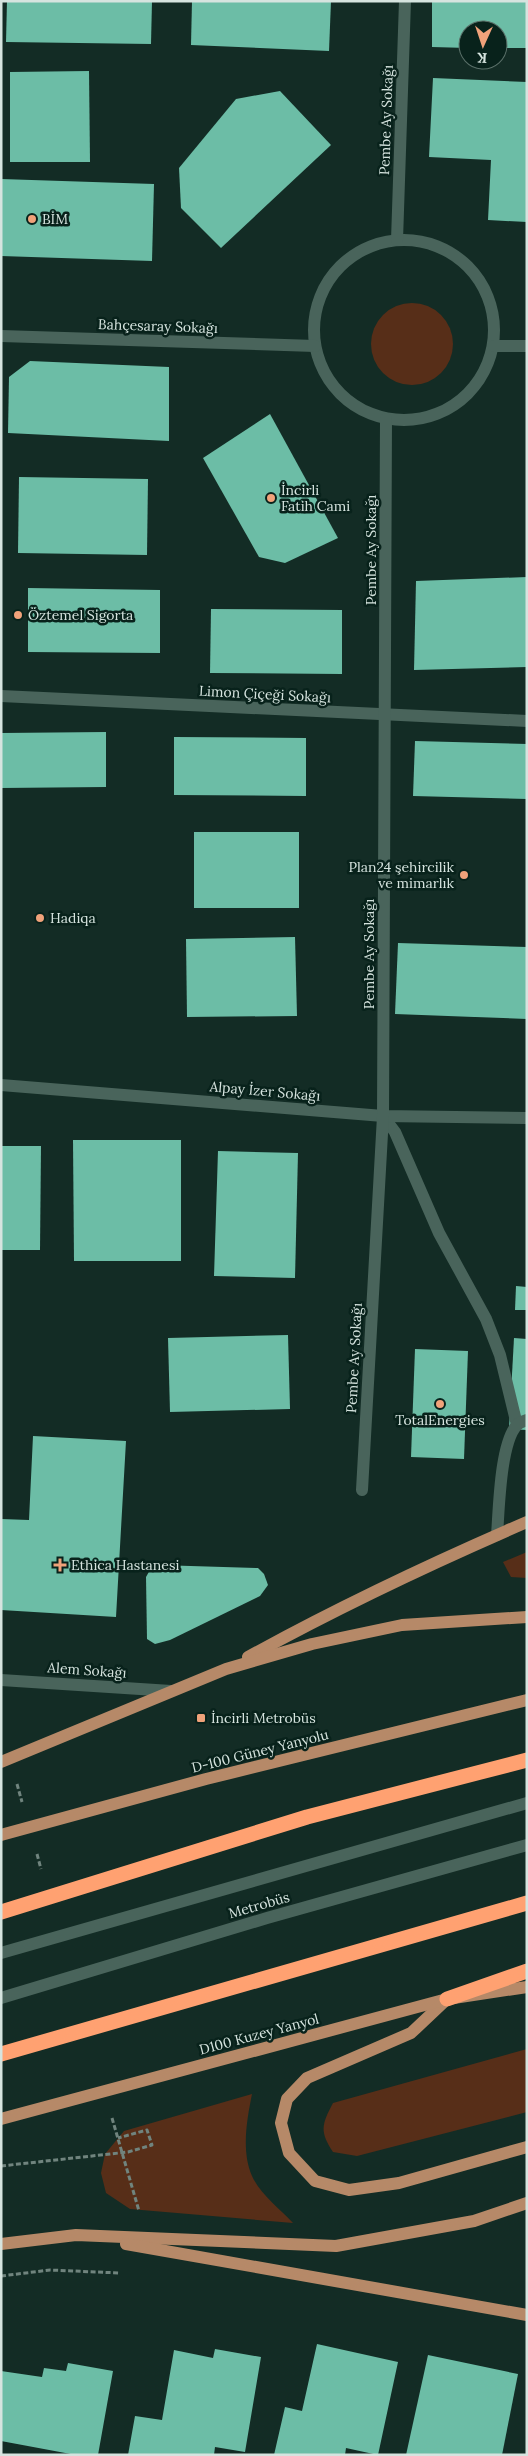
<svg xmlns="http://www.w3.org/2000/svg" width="528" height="2456" font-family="Lora,serif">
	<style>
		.green { fill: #572e18 }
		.building { fill: #6cbda6 }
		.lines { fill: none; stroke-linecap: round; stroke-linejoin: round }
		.path { stroke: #70847e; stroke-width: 3; stroke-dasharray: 5 2.5; stroke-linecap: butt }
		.lane { stroke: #49645b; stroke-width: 12 }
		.street { stroke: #49645b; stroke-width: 12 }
		.primary { stroke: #b68968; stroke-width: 12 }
		.highway { stroke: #ffa171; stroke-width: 15 }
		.poi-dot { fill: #f0a27a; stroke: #08221b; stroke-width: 2 }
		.labels { text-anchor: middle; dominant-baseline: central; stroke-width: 5; stroke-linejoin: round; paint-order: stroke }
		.street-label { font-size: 14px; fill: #d6e4df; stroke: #08221b }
		.poi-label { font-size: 14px; fill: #d6e4df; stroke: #08221b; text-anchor: start }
	</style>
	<rect width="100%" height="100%" fill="#132c25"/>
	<g class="green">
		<circle cx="412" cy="344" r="41"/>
		<path d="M 527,1552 L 527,1578 L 511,1577 L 503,1562 Z"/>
		<path d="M 527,2049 L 527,2112 L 357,2156 L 333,2152 C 319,2131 322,2124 333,2103 Z"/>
		<path d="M 252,2094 C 247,2119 241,2151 252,2176 C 260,2194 280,2209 293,2223 L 130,2209 L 106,2193 L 101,2173 L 105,2154 L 124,2131 Z"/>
	</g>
	<g class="building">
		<path d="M 7,1 L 152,1 L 151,44 L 6,42 Z"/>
		<path d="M 192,1 L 331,1 L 329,51 L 191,45 Z"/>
		<path d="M 432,1 L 527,1 L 527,48 L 498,48 L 498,30 L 468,30 L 468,48 L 432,47 Z"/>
		<path d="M 89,71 L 90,162 L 10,162 L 10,72 Z"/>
		<path d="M 433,78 L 527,82 L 527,222 L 488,220 L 491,160 L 429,157 Z"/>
		<path d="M 280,91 L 331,145 L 221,248 L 181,208 L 179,168 L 236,99 Z"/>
		<path d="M 1,179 L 154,184 L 152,261 L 1,256 Z"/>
		<path d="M 30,361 L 169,367 L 169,441 L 8,433 L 9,377 Z"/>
		<path d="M 270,414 L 338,538 L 285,563 L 259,557 L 203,458 Z"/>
		<path d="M 19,477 L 148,479 L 147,555 L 18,553 Z"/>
		<path d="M 527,577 L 527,667 L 414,670 L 416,581 Z"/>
		<path d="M 28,588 L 160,590 L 160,653 L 28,652 Z"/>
		<path d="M 211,609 L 342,610 L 342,674 L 210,673 Z"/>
		<path d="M 106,732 L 106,787 L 1,788 L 1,733 Z"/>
		<path d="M 174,737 L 306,738 L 306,796 L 174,795 Z"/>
		<path d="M 415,741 L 527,744 L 527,799 L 413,796 Z"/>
		<rect x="194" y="832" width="105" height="76"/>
		<path d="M 295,937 L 297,1016 L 187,1017 L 186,939 Z"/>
		<path d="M 398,943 L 527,947 L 527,1019 L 395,1014 Z"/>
		<path d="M 73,1140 L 181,1140 L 181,1261 L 74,1261 Z"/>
		<path d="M 1,1146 L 41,1146 L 40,1250 L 1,1250 Z"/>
		<path d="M 218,1151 L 298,1153 L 295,1278 L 214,1276 Z"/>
		<path d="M 516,1286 L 527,1287 L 527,1310 L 515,1310 Z"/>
		<path d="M 288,1335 L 290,1409 L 170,1412 L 168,1338 Z"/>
		<path d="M 514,1338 L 527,1339 L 527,1430 L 509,1429 Z"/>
		<path d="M 415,1349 L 468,1351 L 464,1459 L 411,1457 Z"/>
		<path d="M 33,1436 L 126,1441 L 116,1617 L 1,1610 L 1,1519 L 29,1520 Z"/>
		<path d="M 158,1565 L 258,1568 L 264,1574 L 268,1585 L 260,1596 L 170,1640 L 155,1644 L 147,1639 L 146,1577 L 151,1568 Z"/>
		<path d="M 317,2344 L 398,2362 L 378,2455 L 346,2448 L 345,2455 L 274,2455 L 285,2407 L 302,2411 Z"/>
		<path d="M 215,2349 L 261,2357 L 245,2452 L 215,2447 L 214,2455 L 128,2455 L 135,2416 L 162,2420 L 174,2350 L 213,2358 Z"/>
		<path d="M 428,2355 L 518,2374 L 502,2455 L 406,2455 Z"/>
		<path d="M 68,2363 L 113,2371 L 98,2455 L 76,2455 L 1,2441 L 1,2371 L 42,2377 L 44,2368 L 66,2371 Z"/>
	</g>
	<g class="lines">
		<g class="path">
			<path d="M 17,1784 L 22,1802"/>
			<path d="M 37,1854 L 41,1869"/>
			<path d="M 112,2118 L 139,2211"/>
			<path d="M 1,2166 L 128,2152 L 152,2145 L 147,2130 L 118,2138"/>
			<path d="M 1,2276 L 50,2270 L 120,2273"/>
		</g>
		<g class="lane">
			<path d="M 383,1116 L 395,1132 L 439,1233 L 486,1319 L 500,1355 L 517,1425"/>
			<path d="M 497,1535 C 499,1510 500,1443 517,1425 C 519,1423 524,1421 527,1420"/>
			<path d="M 1,1953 L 527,1803"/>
			<path d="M 1,1998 L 267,1918 L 527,1845"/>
		</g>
		<g class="street">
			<circle cx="404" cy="330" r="90"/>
			<path d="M 397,240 L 405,1"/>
			<path d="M 1,336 L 315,346"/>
			<path d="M 494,346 L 527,346"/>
			<path d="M 1,696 L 527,721"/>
			<path d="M 1,1085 L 383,1116 L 527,1118"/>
			<path d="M 362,1490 L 383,1116 L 386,419"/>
			<path d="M 1,1680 L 171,1691"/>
		</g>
		<g class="primary">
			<path d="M 248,1657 C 339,1607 432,1563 527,1522"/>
			<path d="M 1,1762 L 226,1669 L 312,1644 L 402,1625 L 527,1617"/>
			<path d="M 1,1835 L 206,1779 L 527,1700"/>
			<path d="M 445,2001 L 411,2033 L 307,2078 L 287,2099 L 281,2123 L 289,2153 L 315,2181 L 349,2190 L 399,2183 L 527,2147"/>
			<path d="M 1,2119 L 447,1999 L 527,1987"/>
			<path d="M 1,2244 L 76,2235 L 336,2246 L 474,2221 L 527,2203"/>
			<path d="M 126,2244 L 527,2315"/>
		</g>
		<g class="highway">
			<path d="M 1,1912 L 307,1817 L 527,1760"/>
			<path d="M 447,1999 L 527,1971"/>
			<path d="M 1,2054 L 527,1903"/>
		</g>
	</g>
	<g class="poi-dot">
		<circle cx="32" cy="219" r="5"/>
		<circle cx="271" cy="498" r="5"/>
		<circle cx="18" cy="615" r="5"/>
		<circle cx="464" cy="875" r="5"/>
		<circle cx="40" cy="918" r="5"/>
		<circle cx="440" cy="1404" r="5"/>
		<path d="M57.5 1557.5h5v5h5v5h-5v5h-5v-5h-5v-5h5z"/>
		<rect x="196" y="1713" width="10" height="10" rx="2.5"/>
	</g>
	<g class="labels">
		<g class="street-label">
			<text transform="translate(386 120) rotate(-88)">Pembe Ay Sokağı</text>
			<text transform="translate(158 326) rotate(2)">Bahçesaray Sokağı</text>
			<text transform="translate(371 550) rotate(-90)">Pembe Ay Sokağı</text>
			<text transform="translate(265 694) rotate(3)">Limon Çiçeği Sokağı</text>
			<text transform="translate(369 954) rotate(-90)">Pembe Ay Sokağı</text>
			<text transform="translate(265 1091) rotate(5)">Alpay İzer Sokağı</text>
			<text transform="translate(354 1358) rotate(-87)">Pembe Ay Sokağı</text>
			<text transform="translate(87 1670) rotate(4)">Alem Sokağı</text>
			<text transform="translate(260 1751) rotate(-14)">D-100 Güney Yanyolu</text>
			<text transform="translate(259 1905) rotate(-16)">Metrobüs</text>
			<text transform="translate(259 2034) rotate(-15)">D100 Kuzey Yanyol</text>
		</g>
		<g class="poi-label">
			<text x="42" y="219">BİM</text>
			<text x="281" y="490">İncirli<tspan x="281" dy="16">Fatih Cami</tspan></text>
			<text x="28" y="615">Öztemel Sigorta</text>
			<text x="454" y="867" text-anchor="end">Plan24 şehircilik<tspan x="454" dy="16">ve mimarlık</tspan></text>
			<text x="50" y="918">Hadiqa</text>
			<text x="440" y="1420" text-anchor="middle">TotalEnergies</text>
			<text x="71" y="1565">Ethica Hastanesi</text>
			<text x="211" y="1718">İncirli Metrobüs</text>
		</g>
	</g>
	<rect width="528" height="2456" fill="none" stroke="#d6e4df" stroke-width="5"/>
	<g transform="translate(483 45) rotate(183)"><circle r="24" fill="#08221b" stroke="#5a7069"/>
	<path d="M0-4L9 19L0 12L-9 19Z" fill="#f0a27a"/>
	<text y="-8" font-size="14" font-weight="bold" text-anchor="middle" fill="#d6e4df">K</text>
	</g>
</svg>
